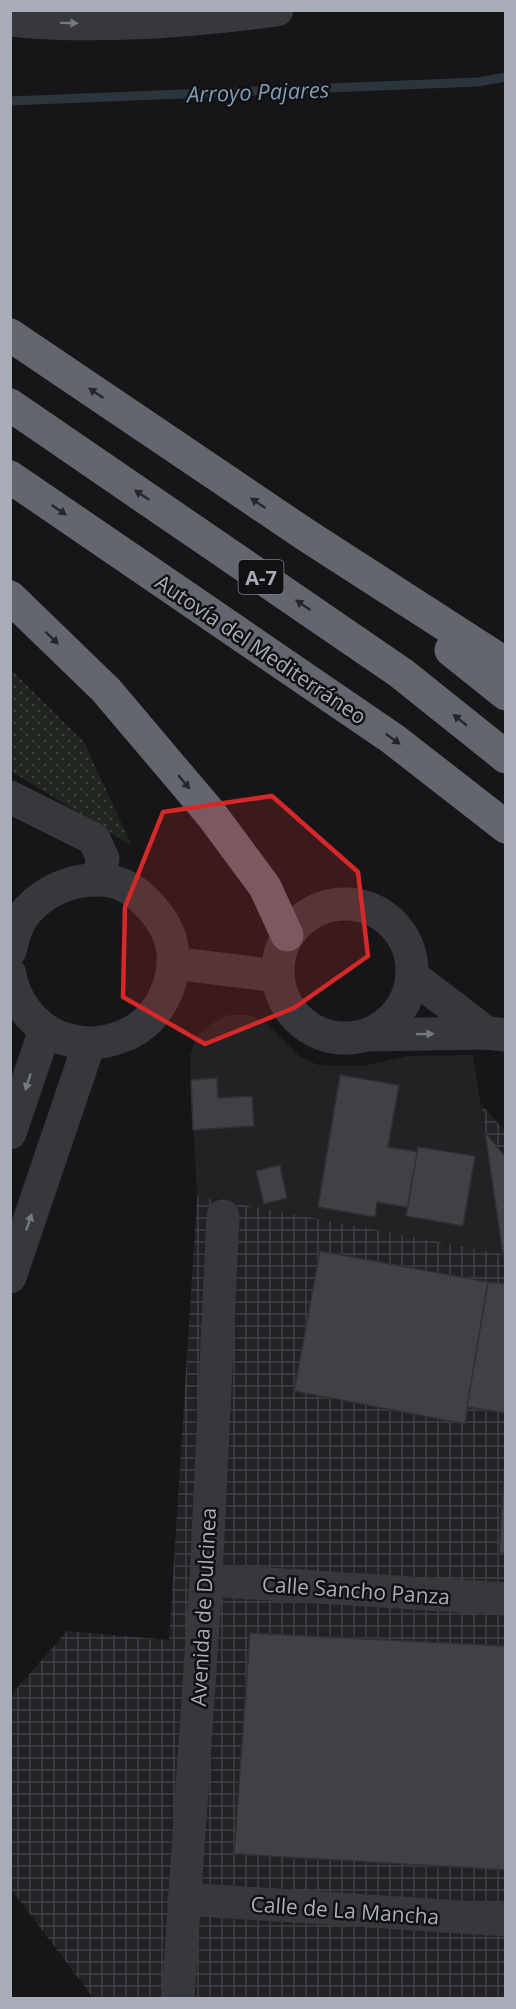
<svg xmlns="http://www.w3.org/2000/svg" width="516" height="2009" font-family="'Open Sans',sans-serif">
	<style>
		.built { fill: #222225 }
		.industrial { fill: url(#industrial-grid) }
		.grass { fill: url(#grass-dots) }
		.lines { fill: none; stroke-linecap: round; stroke-linejoin: round }
		.stream { stroke: #2c353c; stroke-width: 9 }
		.building { fill: #404145; stroke: #303034; stroke-width: 1.5 }
		.minor { stroke: #37383d; stroke-width: 33 }
		.highway { stroke: #63666e; stroke-width: 33 }
		.oneway { fill: #757881 }
		.oneway2 { fill: #26262a }
		.marked { fill: #d62828; fill-opacity: 0.2; stroke: #d62828; stroke-width: 4.5; stroke-linejoin: round }
		.labels { text-anchor: middle; dominant-baseline: central; stroke-width: 5; stroke-linejoin: round; paint-order: stroke }
		.shield { fill: #111113; stroke: #7b7e86; stroke-width: 1.5 }
		.shield-label { font-size: 20px; font-weight: bold; fill: #a8adb8 }
		.street-label { font-size: 21px; fill: #a8adb8; stroke: #111113 }
		.water-label { font-size: 22px; font-style: italic; fill: #7f9bb3; stroke: #111113 }
	</style>
	<defs>
		<pattern id="industrial-grid" width="8" height="8" patternUnits="userSpaceOnUse" patternTransform="scale(1.5)"><rect width="8" height="8" fill="#222225"/><path d="M0 4h8M4 0v8" fill="none" stroke="#3f3f43"/></pattern>
		<pattern id="grass-dots" width="8" height="8" patternUnits="userSpaceOnUse" patternTransform="scale(1.5)"><rect width="8" height="8" fill="#1e261f"/><path d="M2 2h.1M6 6h.1" fill="none" stroke="#3c433d" stroke-width="1.8" stroke-linecap="round"/></pattern>
	</defs>
	<rect width="100%" height="100%" fill="#161618"/>
	<path class="built" d="M 228,1015 L 249,1015 L 266,1023 L 299,1056 L 318,1065 L 362,1066 L 407,1056 L 473,1055 L 503,1254 L 197,1196 L 190,1054 L 197,1036 L 211,1024 Z"/>
	<path class="industrial" d="M 481,1104 L 506,1132 L 505,1998 L 93,1998 L 11,1889 L 11,1695 L 67,1631 L 169,1640 L 197,1196 L 503,1254 Z"/>
	<path class="grass" d="M 10,669 L 84,742 L 132,846 L 11,771 Z"/>
	<g class="lines">
		<path class="stream" d="M 10,101 L 478,82 L 506,77"/>
	</g>
	<g class="building">
		<path d="M 340,1075 L 399,1085 L 388,1147 L 439,1155 L 430,1211 L 377,1202 L 375,1217 L 318,1207 Z"/>
		<path d="M 217,1078 L 218,1098 L 252,1096 L 254,1126 L 193,1130 L 191,1080 Z"/>
		<path d="M 485,1132 L 506,1158 L 506,1271 L 503,1254 Z"/>
		<path d="M 418,1147 L 475,1156 L 463,1226 L 406,1216 Z"/>
		<path d="M 280,1165 L 287,1198 L 264,1204 L 256,1171 Z"/>
		<path d="M 320,1251 L 488,1282 L 465,1424 L 294,1391 Z"/>
		<path d="M 488,1282 L 506,1284 L 506,1413 L 467,1407 Z"/>
		<path d="M 506,1445 L 506,1553 L 499,1553 Z"/>
		<path d="M 250,1633 L 506,1646 L 506,1870 L 234,1854 Z"/>
	</g>
	<g class="lines">
		<g class="minor">
			<path d="M 10,20 C 98,29 189,21 277,10"/>
			<path d="M 10,797 L 94,839 L 103,859 L 97,880"/>
			<circle cx="345" cy="971" r="67"/>
			<path d="M 10,951 C 13,937 17,921 28,910 C 53,882 103,868 135,892 C 150,904 163,919 170,938 C 181,974 162,1018 128,1034 C 112,1041 96,1045 79,1042 C 64,1040 50,1035 38,1024 C 23,1010 13,995 10,974"/>
			<path d="M 173,963 L 277,976"/>
			<path d="M 412,976 L 487,1033"/>
			<path d="M 367,1035 L 487,1033 L 506,1035"/>
			<path d="M 10,1133 L 45,1030"/>
			<path d="M 10,1277 L 89,1044"/>
			<path d="M 206,1580 L 506,1599"/>
			<path d="M 184,1899 L 506,1920"/>
			<path d="M 178,1998 L 206,1580 L 223,1216"/>
		</g>
		<g class="highway">
			<path d="M 10,335 L 306,535 L 506,664"/>
			<path d="M 10,405 L 401,673 L 506,757"/>
			<path d="M 10,477 L 393,739 L 506,827"/>
			<path d="M 10,597 L 106,690 L 211,814 L 265,887 L 287,935"/>
			<path d="M 451,650 L 506,694"/>
		</g>
	</g>
	<defs><path id="oneway-solid" d="M-6-.8H1V-3.2L6.5 0L1 3.2V.8H-6Z" transform="scale(1.5)"/></defs>
	<g class="oneway">
		<use href="#oneway-solid" transform="translate(69 23) rotate(1)"/>
		<use href="#oneway-solid" transform="translate(425 1034) rotate(-1)"/>
		<use href="#oneway-solid" transform="translate(28 1082) rotate(108)"/>
		<use href="#oneway-solid" transform="translate(29 1222) rotate(-71)"/>
	</g>
	<g class="oneway2">
		<use href="#oneway-solid" transform="translate(96 393) rotate(-146)"/>
		<use href="#oneway-solid" transform="translate(142 495) rotate(-146)"/>
		<use href="#oneway-solid" transform="translate(258 503) rotate(-146)"/>
		<use href="#oneway-solid" transform="translate(59 510) rotate(34)"/>
		<use href="#oneway-solid" transform="translate(303 605) rotate(-146)"/>
		<use href="#oneway-solid" transform="translate(52 638) rotate(44)"/>
		<use href="#oneway-solid" transform="translate(460 720) rotate(-141)"/>
		<use href="#oneway-solid" transform="translate(393 739) rotate(36)"/>
		<use href="#oneway-solid" transform="translate(184 782) rotate(50)"/>
	</g>
	<path class="marked" d="M 272,796 L 358,872 L 368,956 L 294,1008 L 205,1044 L 123,997 L 125,907 L 163,812 Z"/>
	<g class="labels">
		<rect class="shield" x="238.5" y="560" width="45" height="34" rx="4.5"/>
		<g class="shield-label">
			<text x="261" y="577">A-7</text>
		</g>
		<g class="street-label">
			<text transform="translate(261 649) rotate(34)">Autovía del Mediterráneo</text>
			<text transform="translate(356 1590) rotate(4)">Calle Sancho Panza</text>
			<text transform="translate(203 1607) rotate(-87)">Avenida de Dulcinea</text>
			<text transform="translate(345 1910) rotate(4)">Calle de La Mancha</text>
		</g>
		<g class="water-label">
			<text transform="translate(258 91) rotate(-2)">Arroyo Pajares</text>
		</g>
	</g>
	<rect width="516" height="2009" fill="none" stroke="#a8adb8" stroke-width="24"/>
</svg>
